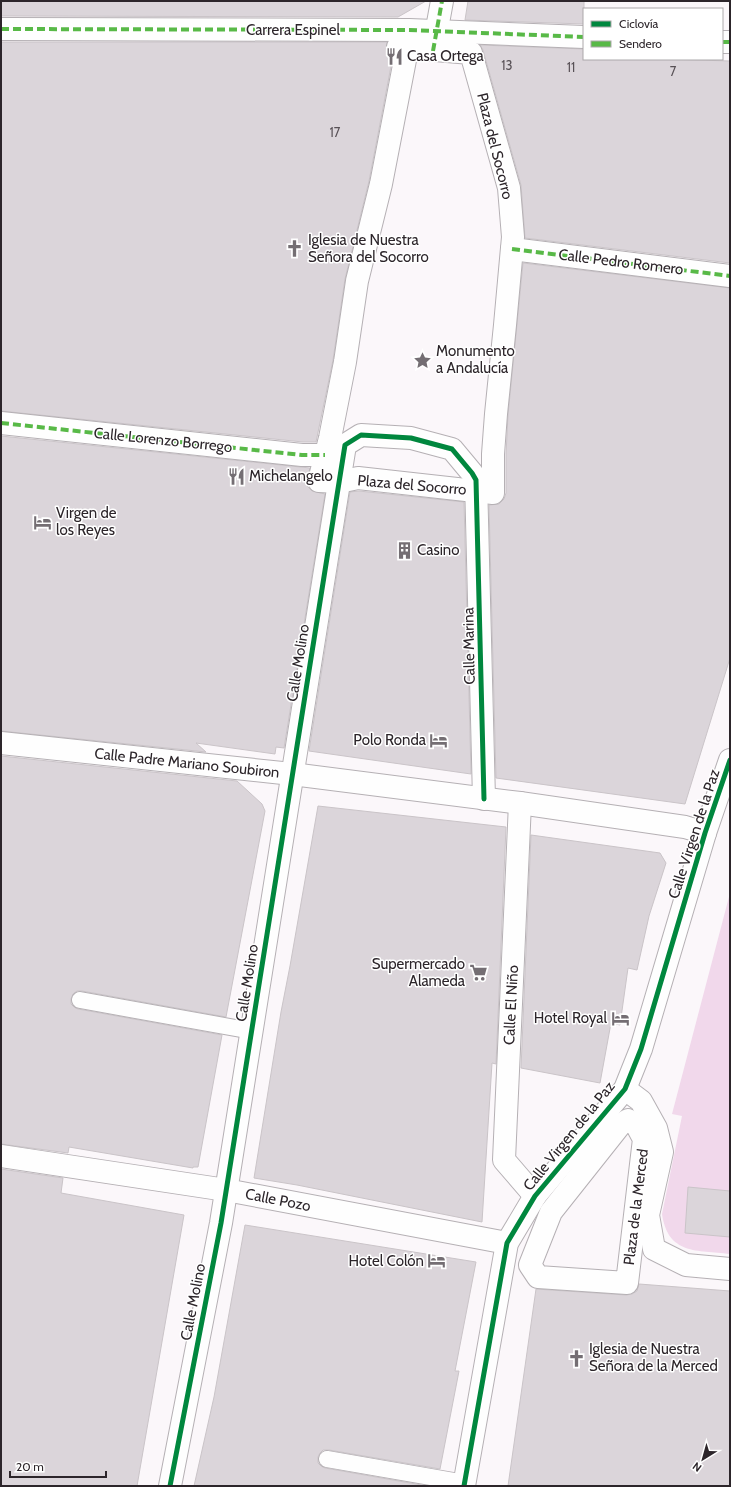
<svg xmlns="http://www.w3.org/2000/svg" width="731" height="1487" font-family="Cabin,sans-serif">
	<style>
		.green { fill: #f1d8eb }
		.building { fill: #dbd5da; stroke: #cac4c8 }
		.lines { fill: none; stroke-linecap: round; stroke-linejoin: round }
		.service-casing { stroke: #b5b0b4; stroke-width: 18 }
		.pedestrian-casing { stroke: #b5b0b4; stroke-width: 24 }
		.minor-casing { stroke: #b5b0b4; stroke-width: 24 }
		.tertiary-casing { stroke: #b5b0b4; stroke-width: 24 }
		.service { stroke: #fefefe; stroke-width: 16 }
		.pedestrian { stroke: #fefefe; stroke-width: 22 }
		.minor { stroke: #fefefe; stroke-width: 22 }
		.tertiary { stroke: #fefefe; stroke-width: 22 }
		.quiet { stroke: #58b947; stroke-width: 4; stroke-dasharray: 8 4; stroke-linecap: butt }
		.cycleway-casing { stroke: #fff; stroke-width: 8 }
		.cycleway { stroke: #00873e; stroke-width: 5 }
		.labels { text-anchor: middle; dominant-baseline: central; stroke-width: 3; stroke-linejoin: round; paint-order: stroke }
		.number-label { font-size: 13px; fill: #585156 }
		.street-label { font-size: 15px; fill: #2c252a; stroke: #fff }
		.poi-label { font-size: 15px; fill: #2c252a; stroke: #fff; text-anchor: start }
	</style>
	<rect width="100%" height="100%" fill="#fbf7fa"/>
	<path class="green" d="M 730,893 L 730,1254 C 697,1250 668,1255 662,1214 L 682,1116 L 672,1114 Z"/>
	<g class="building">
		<path d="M 1,1 L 426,1 L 398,17 L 1,16 Z"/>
		<path d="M 468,1 L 584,1 L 584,24 L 465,20 Z"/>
		<path d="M 1,42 L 387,42 L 386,49 L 392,61 L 369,181 L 345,279 L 333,360 L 316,442 L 303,442 L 1,411 Z"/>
		<path d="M 480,45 L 584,49 L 584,59 L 666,59 L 730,61 L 730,263 L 525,238 L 521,185 L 483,50 Z"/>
		<path d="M 523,263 L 730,288 L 730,658 L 685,804 L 496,778 L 489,505 L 499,504 L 504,499 L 506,493 L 506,454 L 508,415 Z"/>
		<path d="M 1,436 L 310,468 L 307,478 L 307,486 L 312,491 L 325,494 L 284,748 L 276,747 L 275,754 L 196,743 L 206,752 L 1,731 Z"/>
		<path d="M 359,491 L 464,502 L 471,774 L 309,751 L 350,492 Z"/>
		<path d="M 1,756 L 237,781 L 262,804 L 265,811 L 226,1017 L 82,991 L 77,991 L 73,994 L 71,999 L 71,1004 L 74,1007 L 78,1009 L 222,1035 L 198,1167 L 193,1167 L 193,1168 L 69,1147 L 68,1153 L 1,1144 Z"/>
		<path d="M 318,806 L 506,827 L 496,1064 L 492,1063 L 482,1222 L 297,1185 L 254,1178 L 281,1012 L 290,966 Z"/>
		<path d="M 531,835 L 660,853 L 666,863 L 649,916 L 637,970 L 628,968 L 620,1025 L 611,1023 L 600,1083 L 521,1068 Z"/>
		<path d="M 1,1169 L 63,1178 L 61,1193 L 184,1215 L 137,1486 L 1,1486 Z"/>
		<path d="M 688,1187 L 730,1191 L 730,1237 L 685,1233 Z"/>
		<path d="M 245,1225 L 476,1262 L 455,1371 L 459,1371 L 440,1469 L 329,1450 L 323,1450 L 320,1453 L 318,1457 L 318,1463 L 321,1466 L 325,1468 L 427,1486 L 194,1486 L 214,1397 Z"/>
		<path d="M 639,1284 L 730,1291 L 730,1486 L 508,1486 L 536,1289 L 626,1295 L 632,1294 L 637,1291 Z"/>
	</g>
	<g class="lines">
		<defs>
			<g id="service">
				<path d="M 80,1000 L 252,1031"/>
				<path d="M 327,1459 L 465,1483"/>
			</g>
			<g id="pedestrian">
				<path d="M 1,29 L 409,30 L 584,37"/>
				<path d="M 722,42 L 730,42"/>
				<path d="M 434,45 L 442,1"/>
				<path d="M 398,47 L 471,53 L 509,188 L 513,237 L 505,325 L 496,414 L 493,454 L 493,493 L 358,478 L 339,482 L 319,481 L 330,438 L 345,362 L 357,281 L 381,184 L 405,60 L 402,52 Z"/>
				<path d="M 512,249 L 730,276"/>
				<path d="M 1,423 L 302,455 L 325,455"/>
				<path d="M 628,1120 L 636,1124 L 644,1139 L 627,1283 L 538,1277 L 530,1265 L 551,1212 L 620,1125 Z"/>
			</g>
			<g id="minor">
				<path d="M 520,803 L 504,1160 L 535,1196"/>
				<path d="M 625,1089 L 641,1101 L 656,1128 L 662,1152 L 648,1215 L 654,1249 L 686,1265 L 730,1269"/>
				<path d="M 1,1156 L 226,1190 L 507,1243"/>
				<path d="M 170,1486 L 221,1223 L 345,445 L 361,435 L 411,438 L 452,449 L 472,473 L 476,480 L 484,799"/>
			</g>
			<g id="tertiary">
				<path d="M 1,743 L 292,774 L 520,803 L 685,827 L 705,833"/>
				<path d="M 464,1486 L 507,1243 L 535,1196 L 625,1089 L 641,1049 L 705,833 L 730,760"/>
			</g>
		</defs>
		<use href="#service" class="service-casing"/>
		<use href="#pedestrian" class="pedestrian-casing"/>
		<use href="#minor" class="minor-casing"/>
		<use href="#tertiary" class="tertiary-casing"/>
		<use href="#service" class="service"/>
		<use href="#pedestrian" class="pedestrian"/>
		<use href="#minor" class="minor"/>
		<use href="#tertiary" class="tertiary"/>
		<g class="quiet">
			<path d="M 1,29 L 409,30 L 584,37"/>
			<path d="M 722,42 L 730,42"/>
			<path d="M 433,51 L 442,1"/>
			<path d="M 512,249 L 730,276"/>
			<path d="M 1,423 L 302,455 L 325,455"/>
		</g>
		<defs>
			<g id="cycleway">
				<path d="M 170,1486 L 221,1223 L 345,445 L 361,435 L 411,438 L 452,449 L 472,473 L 476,480 L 484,799"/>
				<path d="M 464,1486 L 507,1243 L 535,1196 L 625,1089 L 641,1049 L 705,833 L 730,760"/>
			</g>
		</defs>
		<use href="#cycleway" class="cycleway-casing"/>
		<use href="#cycleway" class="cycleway"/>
	</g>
	<defs>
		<symbol id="restaurant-bare" viewBox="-9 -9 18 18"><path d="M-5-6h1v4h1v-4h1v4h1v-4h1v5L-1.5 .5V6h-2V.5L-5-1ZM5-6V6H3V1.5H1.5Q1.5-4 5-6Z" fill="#746e73" stroke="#fff" stroke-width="2.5" paint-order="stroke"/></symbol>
		<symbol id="church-bare" viewBox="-9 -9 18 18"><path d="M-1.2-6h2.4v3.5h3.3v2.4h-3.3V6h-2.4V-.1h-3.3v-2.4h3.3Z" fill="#746e73" stroke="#fff" stroke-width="2.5" paint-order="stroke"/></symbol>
		<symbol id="sight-bare" viewBox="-9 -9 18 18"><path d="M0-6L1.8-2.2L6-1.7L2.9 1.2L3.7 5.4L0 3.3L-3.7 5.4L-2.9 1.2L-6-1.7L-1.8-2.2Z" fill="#746e73" stroke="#fff" stroke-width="2.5" paint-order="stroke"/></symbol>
		<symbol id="hotel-bare" viewBox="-9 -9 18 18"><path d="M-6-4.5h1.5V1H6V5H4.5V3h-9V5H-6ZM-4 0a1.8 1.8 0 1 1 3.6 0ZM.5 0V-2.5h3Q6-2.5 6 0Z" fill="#746e73" stroke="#fff" stroke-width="2.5" paint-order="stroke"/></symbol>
		<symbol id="building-bare" viewBox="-9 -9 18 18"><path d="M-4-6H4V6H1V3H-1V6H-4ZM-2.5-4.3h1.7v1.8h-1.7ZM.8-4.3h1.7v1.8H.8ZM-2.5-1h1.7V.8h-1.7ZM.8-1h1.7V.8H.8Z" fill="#746e73" stroke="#fff" stroke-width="2.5" paint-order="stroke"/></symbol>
		<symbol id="supermarket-bare" viewBox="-9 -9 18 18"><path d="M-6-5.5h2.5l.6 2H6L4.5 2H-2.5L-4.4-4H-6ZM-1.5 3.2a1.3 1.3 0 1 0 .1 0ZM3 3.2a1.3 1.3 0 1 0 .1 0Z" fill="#746e73" stroke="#fff" stroke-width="2.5" paint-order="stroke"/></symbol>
	</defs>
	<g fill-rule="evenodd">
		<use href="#restaurant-bare" x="382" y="44" width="25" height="25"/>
		<use href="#church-bare" x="282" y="236" width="25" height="25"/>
		<use href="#sight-bare" x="410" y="348" width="25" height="25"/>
		<use href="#restaurant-bare" x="224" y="464" width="25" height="25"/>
		<use href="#hotel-bare" x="30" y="510" width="25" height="25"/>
		<use href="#building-bare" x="392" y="538" width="25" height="25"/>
		<use href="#hotel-bare" x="426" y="728" width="25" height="25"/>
		<use href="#supermarket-bare" x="466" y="960" width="25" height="25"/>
		<use href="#hotel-bare" x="608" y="1006" width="25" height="25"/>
		<use href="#hotel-bare" x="424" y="1248" width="25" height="25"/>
		<use href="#church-bare" x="564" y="1346" width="25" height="25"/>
	</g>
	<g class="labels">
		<g class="number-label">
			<text x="507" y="65">13</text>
			<text x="571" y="67">11</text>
			<text x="673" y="71">7</text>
			<text x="335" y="132">17</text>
		</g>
		<g class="street-label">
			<text x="293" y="30">Carrera Espinel</text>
			<text transform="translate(495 146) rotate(76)">Plaza del Socorro</text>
			<text transform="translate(621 262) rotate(7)">Calle Pedro Romero</text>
			<text transform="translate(163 440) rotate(6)">Calle Lorenzo Borrego</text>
			<text transform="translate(412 485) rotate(5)">Plaza del Socorro</text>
			<text transform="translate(469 646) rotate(-91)">Calle Marina</text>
			<text transform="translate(298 663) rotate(-81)">Calle Molino</text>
			<text transform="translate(187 763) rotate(6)">Calle Padre Mariano Soubiron</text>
			<text transform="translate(694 834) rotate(-72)">Calle Virgen de la Paz</text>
			<text transform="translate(247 983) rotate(-81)">Calle Molino</text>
			<text transform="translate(511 1005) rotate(-87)">Calle El Niño</text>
			<text transform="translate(569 1136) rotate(-51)">Calle Virgen de la Paz</text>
			<text transform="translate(278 1200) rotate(11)">Calle Pozo</text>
			<text transform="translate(636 1207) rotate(-83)">Plaza de la Merced</text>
			<text transform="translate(193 1302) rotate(-79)">Calle Molino</text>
		</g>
		<g class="poi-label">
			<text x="407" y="56">Casa Ortega</text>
			<text x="308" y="240">Iglesia de Nuestra<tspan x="308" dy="17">Señora del Socorro</tspan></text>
			<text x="436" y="351">Monumento<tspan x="436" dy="17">a Andalucía</tspan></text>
			<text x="249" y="476">Michelangelo</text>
			<text x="56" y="513">Virgen de<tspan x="56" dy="17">los Reyes</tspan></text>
			<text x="417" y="550">Casino</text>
			<text x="426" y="740" text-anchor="end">Polo Ronda</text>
			<text x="465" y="964" text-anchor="end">Supermercado<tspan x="465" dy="17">Alameda</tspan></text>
			<text x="607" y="1018" text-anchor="end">Hotel Royal</text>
			<text x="424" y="1261" text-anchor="end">Hotel Colón</text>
			<text x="589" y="1349">Iglesia de Nuestra<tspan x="589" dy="17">Señora de la Merced</tspan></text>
		</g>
	</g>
	<rect width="731" height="1487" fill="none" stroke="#2c252a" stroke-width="4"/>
	<rect x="583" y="8" width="140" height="52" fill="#ffffff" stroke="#aba8aa"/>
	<rect x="591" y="21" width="20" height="6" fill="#00873e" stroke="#aba8aa"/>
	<text x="619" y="28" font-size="12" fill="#2c252a">Ciclovía</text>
	<rect x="591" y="41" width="20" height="6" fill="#58b947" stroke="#aba8aa"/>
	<text x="619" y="48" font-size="12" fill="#2c252a">Sendero</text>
	<g transform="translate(703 1459) rotate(217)" stroke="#ffffff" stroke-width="3" paint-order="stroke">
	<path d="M0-3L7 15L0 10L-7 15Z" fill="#2c252a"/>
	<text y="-6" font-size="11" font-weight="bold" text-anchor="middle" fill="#2c252a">N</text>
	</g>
	<path d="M10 1471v6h96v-6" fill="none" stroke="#2c252a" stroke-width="2"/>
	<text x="16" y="1471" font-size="12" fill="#2c252a" stroke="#ffffff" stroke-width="3" paint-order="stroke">20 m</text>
</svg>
